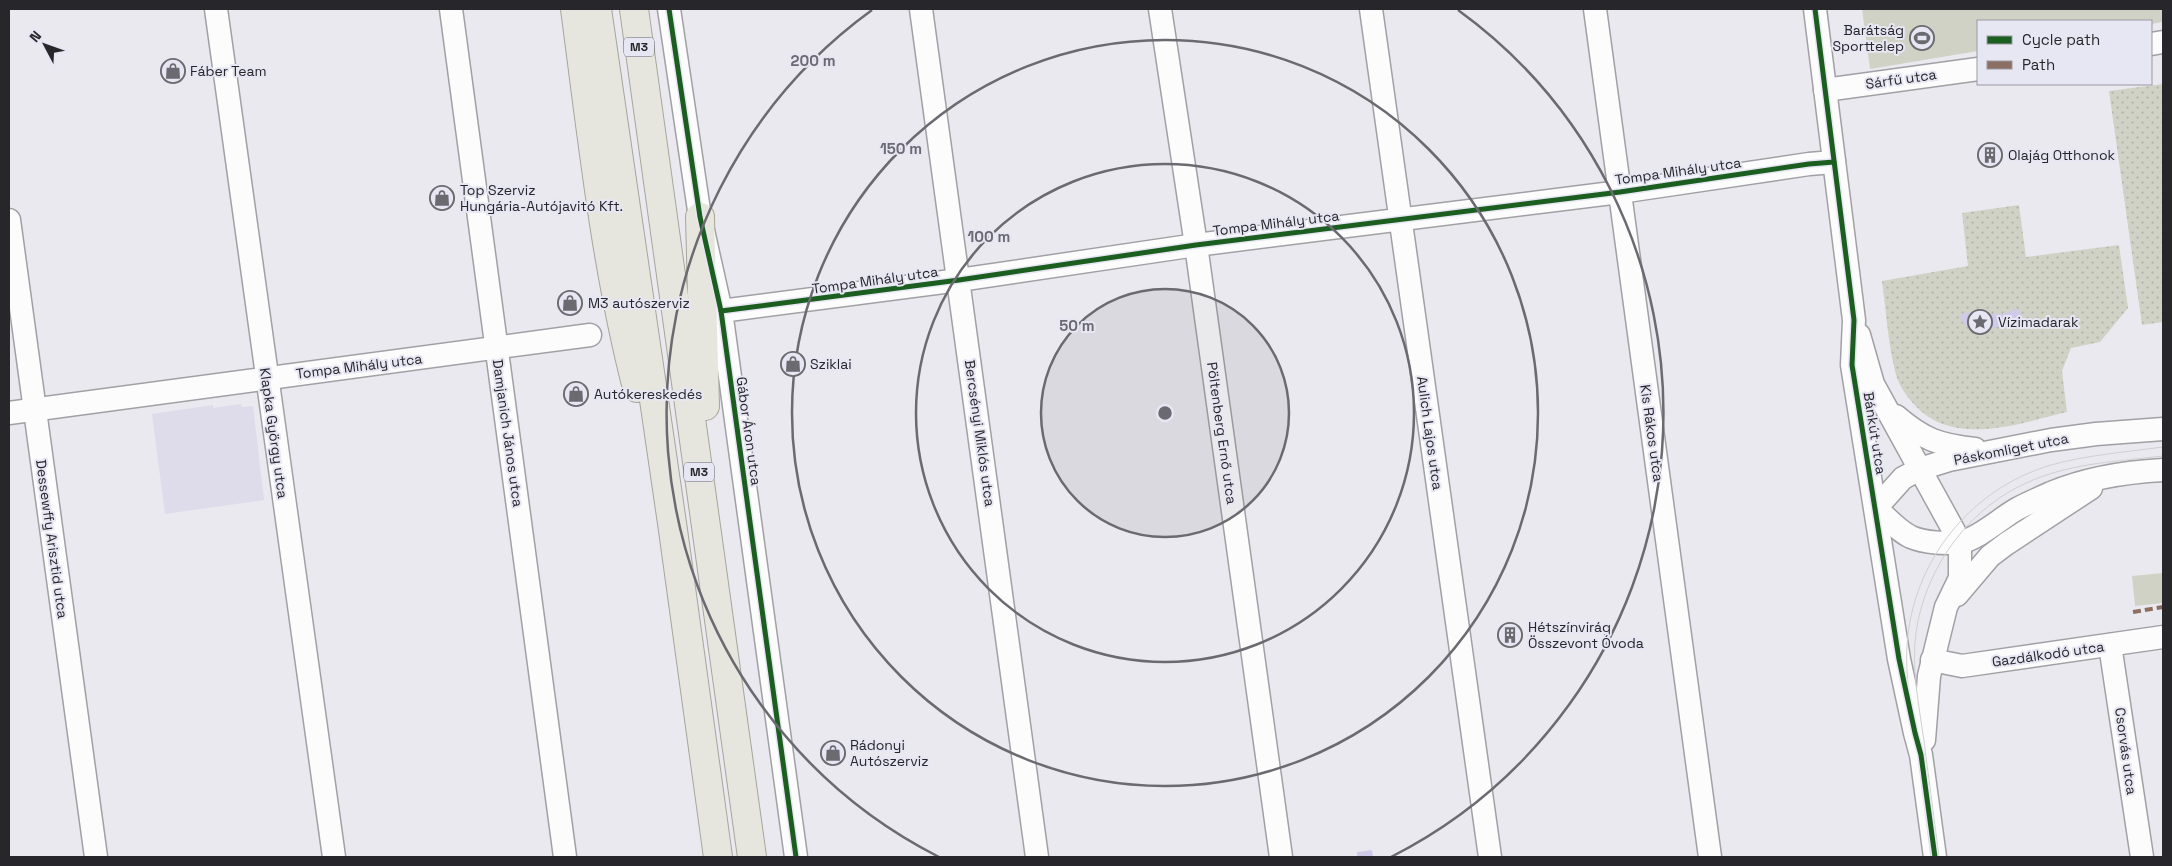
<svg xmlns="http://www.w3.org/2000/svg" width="2172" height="866" font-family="'Space Grotesk',sans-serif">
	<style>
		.built { fill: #dedcea }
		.grass { fill: url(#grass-dots) }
		.garden { fill: #d1d2c6 }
		.water { fill: #cfcae9 }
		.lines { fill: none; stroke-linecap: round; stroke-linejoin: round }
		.minor-casing { stroke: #a0a0a5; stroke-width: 25 }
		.major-casing { stroke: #a6a69a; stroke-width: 30 }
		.minor { stroke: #fcfcfd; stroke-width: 22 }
		.major { stroke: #e6e6de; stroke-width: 28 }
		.tram { stroke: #d0d0d1; stroke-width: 1 }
		.quiet { stroke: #8d6e63; stroke-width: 4; stroke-dasharray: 8 4; stroke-linecap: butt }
		.cycleway-casing { stroke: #e7e6f3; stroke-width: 8 }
		.cycleway { stroke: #1b5e20; stroke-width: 5 }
		.ring { fill: none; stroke: #6b6a70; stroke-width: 2.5 }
		.labels { text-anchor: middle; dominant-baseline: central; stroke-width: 4; stroke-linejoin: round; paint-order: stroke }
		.shield { fill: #e7e6f3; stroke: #616067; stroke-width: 1 }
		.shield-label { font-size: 12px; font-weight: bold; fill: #27262b }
		.poi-label { font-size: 14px; fill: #27262b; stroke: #e7e6f3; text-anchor: start }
		.street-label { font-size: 14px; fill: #27262b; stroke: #e7e6f3 }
		.centre { fill: #6b6a70; stroke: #e7e6f3; stroke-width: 2.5 }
		.ring-label { font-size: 15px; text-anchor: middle; font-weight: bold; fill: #6b6a70; stroke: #e7e6f3; stroke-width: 4; stroke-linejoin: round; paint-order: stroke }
	</style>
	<defs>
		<pattern id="grass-dots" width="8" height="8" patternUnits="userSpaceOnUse" patternTransform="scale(1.25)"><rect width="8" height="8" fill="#d1d2c6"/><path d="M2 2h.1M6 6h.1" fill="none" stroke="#b3b4aa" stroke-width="1.8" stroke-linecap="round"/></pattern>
	</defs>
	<rect width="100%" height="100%" fill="#eae9f0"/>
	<path class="built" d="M 241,404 L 242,407 L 253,406 L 264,500 L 165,514 L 152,414 L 213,405 L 213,408 Z"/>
	<g class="grass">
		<path d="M 2163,84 L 2163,322 L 2142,325 L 2109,91 Z"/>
		<path d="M 2019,205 L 2026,257 L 2119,245 L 2128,308 L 2100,342 L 2071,348 L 2062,371 L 2067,412 C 2017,424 1950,449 1911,401 C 1904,393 1897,381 1895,371 C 1888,342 1886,310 1882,281 L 1968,266 L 1962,213 Z"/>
	</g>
	<g class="garden">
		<path d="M 1862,9 L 2163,9 L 2163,22 L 2151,24 L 2151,21 L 1978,21 L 1978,51 L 1870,69 Z"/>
		<path d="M 2163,573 L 2163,603 L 2135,606 L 2132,576 Z"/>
	</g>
	<g class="water">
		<path d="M 2015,309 L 2019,310 L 2021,315 L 2017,323 L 1977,331 C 1969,329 1962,324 1960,316 L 1963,313 C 1979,311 2001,319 2015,309 Z"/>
		<path d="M 1372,850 L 1373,857 L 1357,857 L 1357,852 Z"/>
	</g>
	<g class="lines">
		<defs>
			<g id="minor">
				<path d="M 216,9 L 334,857"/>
				<path d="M 451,9 L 565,857"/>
				<path d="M 669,9 L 700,217 L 721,311 L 796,857"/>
				<path d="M 921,9 L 1037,857"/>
				<path d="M 1160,9 L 1196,245 L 1281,857"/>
				<path d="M 1371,9 L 1490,857"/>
				<path d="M 1595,9 L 1710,857"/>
				<path d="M 1815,9 L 1854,320 L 1852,365 L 1899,659 L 1915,733 L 1921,755 L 1935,857"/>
				<path d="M 2151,44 L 2163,42"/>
				<path d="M 1825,90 L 1978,69"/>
				<path d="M 9,220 L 96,857"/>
				<path d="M 721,311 L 959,280 L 1196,245 L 1620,192 L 1809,164 L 1834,162"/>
				<path d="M 1859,335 L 1873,384 L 1960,542 L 1960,578 L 1946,607 L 1929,676 L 1924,740"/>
				<path d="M 9,413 L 590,335"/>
				<path d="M 1896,416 C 1924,440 1939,445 1975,449"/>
				<path d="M 1876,508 C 1887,518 1898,531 1911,537 C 1925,543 1946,544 1961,542 C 1978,539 2001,518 2017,509 C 2028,503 2040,498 2051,493 C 2087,478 2125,472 2163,470"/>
				<path d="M 1876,508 L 1903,478 L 1920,469 L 1949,460 L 2051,440 L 2096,434 L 2163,429"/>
				<path d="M 1957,595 L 1990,556 L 2006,544 L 2091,488"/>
				<path d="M 2110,645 L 2142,857"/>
				<path d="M 1932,660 L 1962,666 L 2163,637"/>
			</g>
			<g id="major">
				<path d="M 575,9 C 592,136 605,264 637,388"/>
				<path d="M 597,9 L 673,530 L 718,857"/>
				<path d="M 634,9 L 752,857"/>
				<path d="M 700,217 L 705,406"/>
			</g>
		</defs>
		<use href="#minor" class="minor-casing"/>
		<use href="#major" class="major-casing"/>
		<use href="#minor" class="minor"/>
		<use href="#major" class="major"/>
		<g class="tram">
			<path d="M 1931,857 C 1926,816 1920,774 1915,733 C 1911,704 1905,675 1907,646 C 1912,562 1970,489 2051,465 C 2087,455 2126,452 2163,447"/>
			<path d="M 1939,857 C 1934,818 1929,780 1924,741 C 1919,705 1911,668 1916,632 C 1926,565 1971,505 2033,480 C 2074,463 2120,461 2163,456"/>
		</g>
		<path class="quiet" d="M 2133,612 L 2163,607"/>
		<defs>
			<g id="cycleway">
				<path d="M 669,9 L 700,217 L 721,311 L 796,857"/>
				<path d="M 1815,9 L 1854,320 L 1852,365 L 1899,659 L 1915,733 L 1921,755 L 1935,857"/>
				<path d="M 721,311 L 959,280 L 1196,245 L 1620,192 L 1809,164 L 1834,162"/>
			</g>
		</defs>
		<use href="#cycleway" class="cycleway-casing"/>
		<use href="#cycleway" class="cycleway"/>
	</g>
	<circle cx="1165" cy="413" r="124" fill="#6b6a70" fill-opacity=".12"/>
	<g class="ring">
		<circle cx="1165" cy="413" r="124"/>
		<circle cx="1165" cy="413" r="249"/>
		<circle cx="1165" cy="413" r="373"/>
		<path d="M939 857A498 498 0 0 1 872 10M1458 10A498 498 0 0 1 1391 857"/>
	</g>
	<defs>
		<symbol id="stadium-ring" viewBox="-11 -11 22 22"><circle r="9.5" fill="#e7e6f3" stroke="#6b6a70" stroke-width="1.5"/><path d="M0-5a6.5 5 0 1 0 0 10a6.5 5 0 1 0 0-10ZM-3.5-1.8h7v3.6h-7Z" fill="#6b6a70"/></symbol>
		<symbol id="shop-ring" viewBox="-11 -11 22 22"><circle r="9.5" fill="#e7e6f3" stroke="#6b6a70" stroke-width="1.5"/><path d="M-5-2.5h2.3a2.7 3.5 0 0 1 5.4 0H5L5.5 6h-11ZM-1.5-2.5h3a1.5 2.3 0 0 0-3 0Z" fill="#6b6a70"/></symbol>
		<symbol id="building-ring" viewBox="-11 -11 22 22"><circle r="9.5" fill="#e7e6f3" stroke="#6b6a70" stroke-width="1.5"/><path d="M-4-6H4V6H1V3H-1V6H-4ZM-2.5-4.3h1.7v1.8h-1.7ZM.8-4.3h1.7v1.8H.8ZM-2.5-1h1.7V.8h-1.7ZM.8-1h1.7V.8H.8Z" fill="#6b6a70"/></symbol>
		<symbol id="sight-ring" viewBox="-11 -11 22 22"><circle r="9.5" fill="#e7e6f3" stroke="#6b6a70" stroke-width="1.5"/><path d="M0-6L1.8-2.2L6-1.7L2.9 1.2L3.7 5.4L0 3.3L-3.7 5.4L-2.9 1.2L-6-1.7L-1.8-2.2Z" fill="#6b6a70"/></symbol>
	</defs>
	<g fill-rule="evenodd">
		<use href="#stadium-ring" x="1908" y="24" width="28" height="28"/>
		<use href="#shop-ring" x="159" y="57" width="28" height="28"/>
		<use href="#building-ring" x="1976" y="141" width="28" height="28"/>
		<use href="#shop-ring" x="428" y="184" width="28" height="28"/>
		<use href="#shop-ring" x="556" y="289" width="28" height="28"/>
		<use href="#sight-ring" x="1966" y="308" width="28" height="28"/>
		<use href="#shop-ring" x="779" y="350" width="28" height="28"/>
		<use href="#shop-ring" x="562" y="380" width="28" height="28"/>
		<use href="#building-ring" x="1496" y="621" width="28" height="28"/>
		<use href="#shop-ring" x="819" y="739" width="28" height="28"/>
	</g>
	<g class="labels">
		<g class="shield">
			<rect x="624" y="37.5" width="30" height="19" rx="4"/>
			<rect x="684" y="462.5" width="30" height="19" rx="4"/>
		</g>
		<g class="shield-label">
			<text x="639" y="47">M3</text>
			<text x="699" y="472">M3</text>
		</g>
		<g class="poi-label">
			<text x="1904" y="30" text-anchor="end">Barátság<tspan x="1904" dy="16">Sporttelep</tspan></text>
			<text x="190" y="71">Fáber Team</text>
			<text x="2008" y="155">Olajág Otthonok</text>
			<text x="460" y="190">Top Szerviz<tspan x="460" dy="16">Hungária-Autójavitó Kft.</tspan></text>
			<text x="588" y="303">M3 autószerviz</text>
			<text x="1998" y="322">Vízimadarak</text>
			<text x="810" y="364">Sziklai</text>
			<text x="594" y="394">Autókereskedés</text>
			<text x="1528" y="627">Hétszínvirág<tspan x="1528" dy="16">Összevont Óvoda</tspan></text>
			<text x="850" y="745">Rádonyi<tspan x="850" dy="16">Autószerviz</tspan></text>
		</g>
		<g class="street-label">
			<text transform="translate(1901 79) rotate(-8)">Sárfű utca</text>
			<text transform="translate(1678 171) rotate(-8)">Tompa Mihály utca</text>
			<text transform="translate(1276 223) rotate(-7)">Tompa Mihály utca</text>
			<text transform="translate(875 280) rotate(-8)">Tompa Mihály utca</text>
			<text transform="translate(359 366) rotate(-7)">Tompa Mihály utca</text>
			<text transform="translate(749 431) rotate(82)">Gábor Áron utca</text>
			<text transform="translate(274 433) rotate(82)">Klapka György utca</text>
			<text transform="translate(508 433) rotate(82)">Damjanich János utca</text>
			<text transform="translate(980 433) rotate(82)">Bercsényi Miklós utca</text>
			<text transform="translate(1222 433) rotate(82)">Pöltenberg Ernő utca</text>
			<text transform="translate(1430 433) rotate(82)">Aulich Lajos utca</text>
			<text transform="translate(1652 433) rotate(82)">Kis Rákos utca</text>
			<text transform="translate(1875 433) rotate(81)">Bánkút utca</text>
			<text transform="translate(2011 449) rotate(-11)">Páskomliget utca</text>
			<text transform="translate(52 539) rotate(82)">Dessewffy Arisztid utca</text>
			<text transform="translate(2048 654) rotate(-8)">Gazdálkodó utca</text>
			<text transform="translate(2126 751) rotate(82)">Csorvás utca</text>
		</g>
	</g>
	<circle cx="1165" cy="413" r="8" class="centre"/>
	<g class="ring-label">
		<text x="813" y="66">200 m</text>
		<text x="901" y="154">150 m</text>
		<text x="989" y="242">100 m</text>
		<text x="1077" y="331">50 m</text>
	</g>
	<rect width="2172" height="866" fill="none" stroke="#27262b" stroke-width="20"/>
	<rect x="1977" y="20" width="175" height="65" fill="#e7e6f3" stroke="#9a99a3"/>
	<rect x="1987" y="36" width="25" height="8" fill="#1b5e20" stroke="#9a99a3"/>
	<text x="2022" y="45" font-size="15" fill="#27262b">Cycle path</text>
	<rect x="1987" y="61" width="25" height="8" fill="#8d6e63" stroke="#9a99a3"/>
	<text x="2022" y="70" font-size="15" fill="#27262b">Path</text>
	<g transform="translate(45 45) rotate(311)" stroke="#e7e6f3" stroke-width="4" paint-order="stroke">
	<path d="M0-4L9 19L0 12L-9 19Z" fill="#27262b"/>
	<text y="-8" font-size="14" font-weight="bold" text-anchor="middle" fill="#27262b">N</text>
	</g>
</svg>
